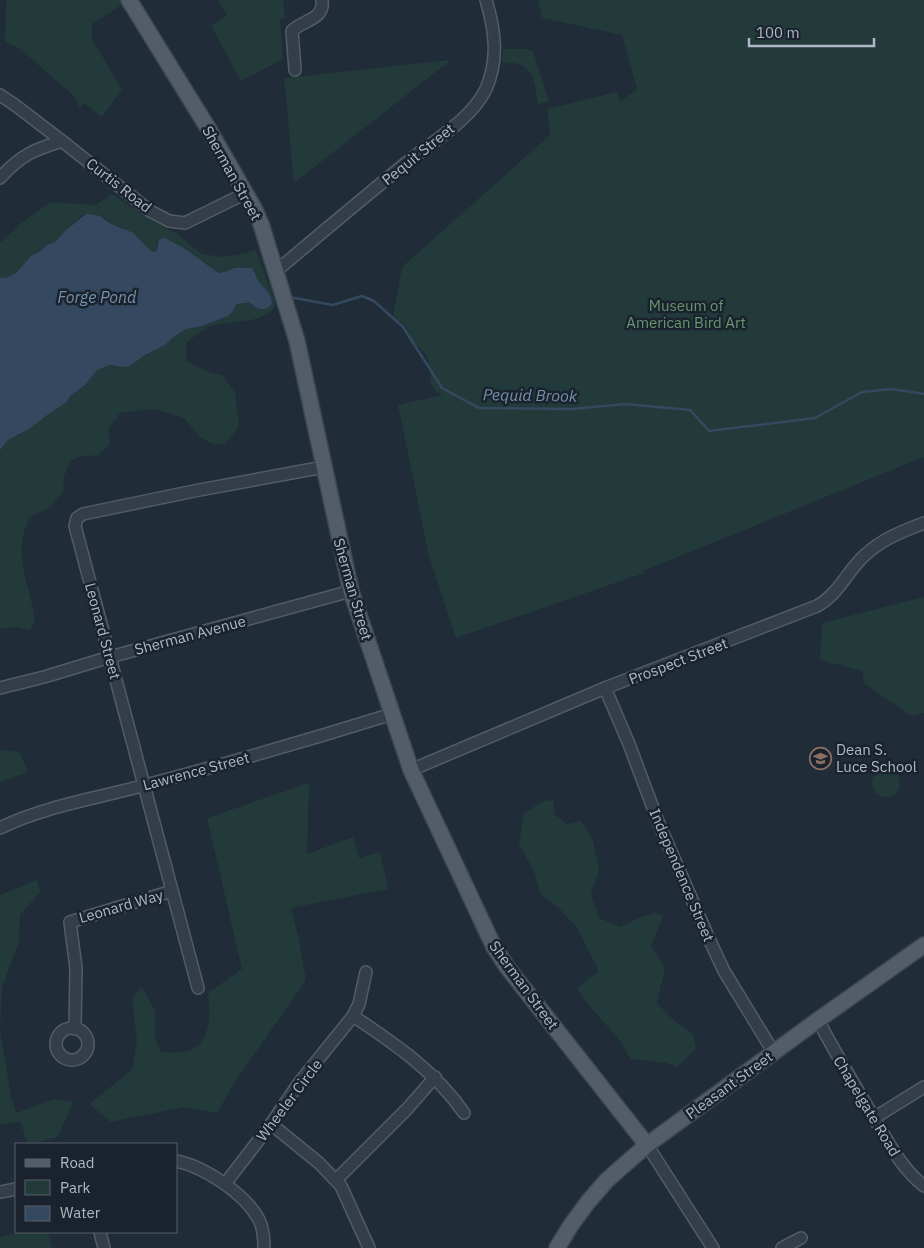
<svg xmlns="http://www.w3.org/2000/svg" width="924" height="1248" font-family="'IBM Plex Sans',sans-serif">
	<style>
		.green { fill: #233a3b }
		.water { fill: #344960 }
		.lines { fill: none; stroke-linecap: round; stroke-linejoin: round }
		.stream { stroke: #344960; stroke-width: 2.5 }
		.minor-casing { stroke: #515c67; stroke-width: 14 }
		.major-casing { stroke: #3d4752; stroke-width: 18 }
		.minor { stroke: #343e49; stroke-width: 11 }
		.major { stroke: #525d69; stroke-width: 15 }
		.labels { text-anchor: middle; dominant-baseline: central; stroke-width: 5; stroke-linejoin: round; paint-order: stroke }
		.street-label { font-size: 15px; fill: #aeb9c5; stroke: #1a232d }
		.park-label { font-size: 15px; fill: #66966e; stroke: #1a232d }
		.poi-label { font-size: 15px; fill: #aeb9c5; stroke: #1a232d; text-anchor: start }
		.water-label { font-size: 16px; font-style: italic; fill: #7691ae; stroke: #1a232d }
	</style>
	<rect width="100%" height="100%" fill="#202c38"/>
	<g class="green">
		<path d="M 8,0 L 120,0 L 123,4 L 92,24 L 92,39 L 122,90 L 102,117 L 84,103 L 80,108 L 73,95 L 19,48 L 5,42 L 6,1 Z"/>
		<path d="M 217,0 L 283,0 L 285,18 L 280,20 L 283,59 L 241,81 L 211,26 L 227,15 Z"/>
		<path d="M 538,0 L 924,0 L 924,457 L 643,571 L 644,573 L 456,638 L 429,556 L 398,405 L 443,395 L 437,392 L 431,384 L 430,369 L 426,354 L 413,342 L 405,326 L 393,316 L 402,267 L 550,135 L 547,109 L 617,92 L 621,101 L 637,89 L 622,35 L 542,18 Z"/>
		<path d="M 503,49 L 527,49 L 533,51 L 549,101 L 538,104 C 536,90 535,68 518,64 C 513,62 507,63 502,63 Z"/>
		<path d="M 451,60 L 294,183 L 284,78 Z"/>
		<path d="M 112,194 L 147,218 L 177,234 L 202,254 L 223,257 L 247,253 L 255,249 L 276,304 C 266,326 229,319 209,327 C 201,330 193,338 186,343 L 187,361 L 208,372 L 222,375 L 235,392 L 239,427 L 225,444 L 212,444 L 199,436 L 184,418 L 166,412 L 150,409 L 120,413 L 109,428 L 109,445 L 98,455 L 78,457 L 70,462 L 64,476 L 63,493 L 50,507 L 29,518 C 27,524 24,531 23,537 C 17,565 33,596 35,623 L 29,630 L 17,627 L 0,629 L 0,450 L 8,440 L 29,429 L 50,413 L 67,402 L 70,396 L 85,385 L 97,370 L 110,365 L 123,367 L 130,366 L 145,355 L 165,345 L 172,338 L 186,329 L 202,326 L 228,316 L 233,311 L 237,302 L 247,300 C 255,308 263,314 272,304 C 271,293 266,290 260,283 C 257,279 255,273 252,268 L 227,270 L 221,273 L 217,272 L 184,248 L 165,238 L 157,243 L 157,250 L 154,252 L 145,246 L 134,234 L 125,229 L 114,225 L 103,217 L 82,215 L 66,230 L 54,243 L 47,245 L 39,252 L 31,256 L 16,273 L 6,278 L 0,277 L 0,243 L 20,224 L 51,202 L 96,205 Z"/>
		<path d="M 924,597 L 924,713 L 911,716 L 864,683 L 862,671 L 820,660 L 822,623 Z"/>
		<path d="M 0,750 L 19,752 L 28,772 L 0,782 Z"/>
		<circle cx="886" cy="783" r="14"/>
		<path d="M 309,783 L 307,854 L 353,837 L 359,858 L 380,852 L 388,889 L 291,908 L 299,940 L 306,980 L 234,1083 L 217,1113 L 185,1107 L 111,1122 L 89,1104 L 132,1070 L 137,1041 L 132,999 L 142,987 L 155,1011 L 155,1038 L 161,1052 C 207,1058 212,1031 208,993 L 242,969 L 207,818 Z"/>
		<path d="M 553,800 L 555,815 L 567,824 L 581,821 L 593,841 L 599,870 L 591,894 L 599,918 L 620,927 L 641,917 L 656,913 L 663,916 L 651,946 L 665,968 L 657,1003 L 671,1018 L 693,1034 L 696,1048 L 686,1059 L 676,1067 L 667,1063 L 631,1059 L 617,1037 L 586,1002 L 577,988 L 599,971 L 577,928 L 559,908 L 541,895 L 534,871 L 519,844 L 524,813 L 544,801 Z"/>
		<path d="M 37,880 L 40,892 L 20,915 L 19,942 L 2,987 L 0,1030 L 11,1096 L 16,1113 L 54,1099 L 73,1102 L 58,1137 L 28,1144 L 20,1121 L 0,1125 L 0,895 Z"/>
		<path d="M 19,1232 L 48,1232 L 52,1248 L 0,1248 L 0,1237 Z"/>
	</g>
	<path class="water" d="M 86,214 C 104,215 100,218 114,225 C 121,229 127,229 133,233 C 140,239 145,247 154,252 L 157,250 L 159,239 L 165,238 L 184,248 L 217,272 L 221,273 L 235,268 L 252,268 C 255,273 257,279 260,283 C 266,290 271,293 272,304 C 263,314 255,308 247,300 L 237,302 L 233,311 L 228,316 L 202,326 L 186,329 L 172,338 L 165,345 L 145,355 L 130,366 L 123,367 L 110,365 L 97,370 L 85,385 L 70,396 L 67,402 L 50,413 L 29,429 L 8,440 L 0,450 L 0,277 L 6,278 L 16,273 L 31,256 L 39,252 L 47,245 L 54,243 L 66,230 Z"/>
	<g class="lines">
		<g class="stream">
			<path d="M 289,297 L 333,305 L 362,296 L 374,301 L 403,327 L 442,388 L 479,408 L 572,409 L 625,404 L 690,410 L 709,431 L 815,418 L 862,392 L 892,389 L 924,394"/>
			<path d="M 235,303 L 249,301"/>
		</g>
		<defs>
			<g id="minor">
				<path d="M 295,70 L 292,31 C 302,20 325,20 322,0"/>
				<path d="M 0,95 L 15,105 L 62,141"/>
				<path d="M 0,178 C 21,155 33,150 62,141 L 150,211 L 169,221 L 185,223 L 246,193"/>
				<path d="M 275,272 C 319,235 362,199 406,163 C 433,141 471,120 486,89 C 499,59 495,30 486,0"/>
				<path d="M 0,688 L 44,677 L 110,657 L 351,591"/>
				<path d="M 605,688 L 629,744 L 659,824 L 710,941 L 724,971 L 774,1053"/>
				<path d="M 411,770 L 605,688 L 817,606 C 839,594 847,571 865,555 C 882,539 903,531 924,523"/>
				<path d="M 0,828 C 42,807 97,798 142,786 C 226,764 309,740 392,714"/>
				<path d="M 198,988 L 75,526 L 77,518 L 83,514 L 194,491 L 324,467"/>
				<path d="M 353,1016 C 395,1044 435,1071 464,1113"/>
				<path d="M 818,1020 C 835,1053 855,1085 874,1118 C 889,1143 901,1168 924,1186"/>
				<circle cx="72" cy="1044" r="16"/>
				<path d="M 75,1029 L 76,968 L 70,922 L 172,891"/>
				<path d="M 874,1118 L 924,1087"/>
				<path d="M 271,1124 L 319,1163 L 341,1186 L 369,1248"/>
				<path d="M 647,1145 L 713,1248"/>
				<path d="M 176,1161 C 203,1166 244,1193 258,1218 C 263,1226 264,1238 264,1248"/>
				<path d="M 336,1180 L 407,1109 L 435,1077"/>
				<path d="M 225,1184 L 271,1124 L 299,1083 L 353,1016 L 359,1004 L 366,972"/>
				<path d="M 0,1192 L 16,1189"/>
				<path d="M 100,1232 L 104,1248"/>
				<path d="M 782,1248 L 801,1238"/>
			</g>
			<g id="major">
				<path d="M 129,0 L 208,128 L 254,208 L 261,224 L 297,341 L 351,591 L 411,770 L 494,947 L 507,967 L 647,1145"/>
				<path d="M 557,1248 L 571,1225 L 588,1202 L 607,1180 L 647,1145 L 818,1020 L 924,945"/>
			</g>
		</defs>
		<use href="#minor" class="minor-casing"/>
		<use href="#major" class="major-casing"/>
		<use href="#minor" class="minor"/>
		<use href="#major" class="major"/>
	</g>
	<defs>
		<symbol id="school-ring" viewBox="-11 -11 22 22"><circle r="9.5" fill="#1a232d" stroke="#8d6e63" stroke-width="1.5"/><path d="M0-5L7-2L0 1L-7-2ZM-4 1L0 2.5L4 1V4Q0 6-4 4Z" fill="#8d6e63"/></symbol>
	</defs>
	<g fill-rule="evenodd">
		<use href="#school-ring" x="808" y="746" width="25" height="25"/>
	</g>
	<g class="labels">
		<g class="street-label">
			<text transform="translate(418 154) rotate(-39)">Pequit Street</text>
			<text transform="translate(232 173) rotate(61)">Sherman Street</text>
			<text transform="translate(119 185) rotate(38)">Curtis Road</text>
			<text transform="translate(353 589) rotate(74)">Sherman Street</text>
			<text transform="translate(103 631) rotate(75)">Leonard Street</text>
			<text transform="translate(190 635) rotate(-15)">Sherman Avenue</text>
			<text transform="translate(678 661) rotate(-21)">Prospect Street</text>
			<text transform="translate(196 771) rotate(-15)">Lawrence Street</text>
			<text transform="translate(682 875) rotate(67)">Independence Street</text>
			<text transform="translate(121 906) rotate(-16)">Leonard Way</text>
			<text transform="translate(524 985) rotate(54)">Sherman Street</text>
			<text transform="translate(729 1085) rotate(-36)">Pleasant Street</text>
			<text transform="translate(289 1100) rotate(-53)">Wheeler Circle</text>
			<text transform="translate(867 1106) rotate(59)">Chapelgate Road</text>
		</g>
		<g class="park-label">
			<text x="686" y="305">Museum of<tspan x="686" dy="17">American Bird Art</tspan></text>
		</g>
		<g class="poi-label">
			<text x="836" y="749">Dean S.<tspan x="836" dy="17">Luce School</tspan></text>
		</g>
		<g class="water-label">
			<text x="97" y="297">Forge Pond</text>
			<text transform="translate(530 395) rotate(1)">Pequid Brook</text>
		</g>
	</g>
	<rect x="15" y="1143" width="162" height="90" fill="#1a232d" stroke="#555f6a"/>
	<rect x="25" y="1159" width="25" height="8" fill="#525d69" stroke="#555f6a"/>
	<text x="60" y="1168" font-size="15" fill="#aeb9c5">Road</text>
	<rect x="25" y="1180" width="25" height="15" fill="#233a3b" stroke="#555f6a"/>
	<text x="60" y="1193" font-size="15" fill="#aeb9c5">Park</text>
	<rect x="25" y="1206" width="25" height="15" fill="#344960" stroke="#555f6a"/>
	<text x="60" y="1218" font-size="15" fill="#aeb9c5">Water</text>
	<path d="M749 38v8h125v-8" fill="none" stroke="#aeb9c5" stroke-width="2.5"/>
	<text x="756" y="38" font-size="15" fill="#aeb9c5" stroke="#1a232d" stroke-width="4" paint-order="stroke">100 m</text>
</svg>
